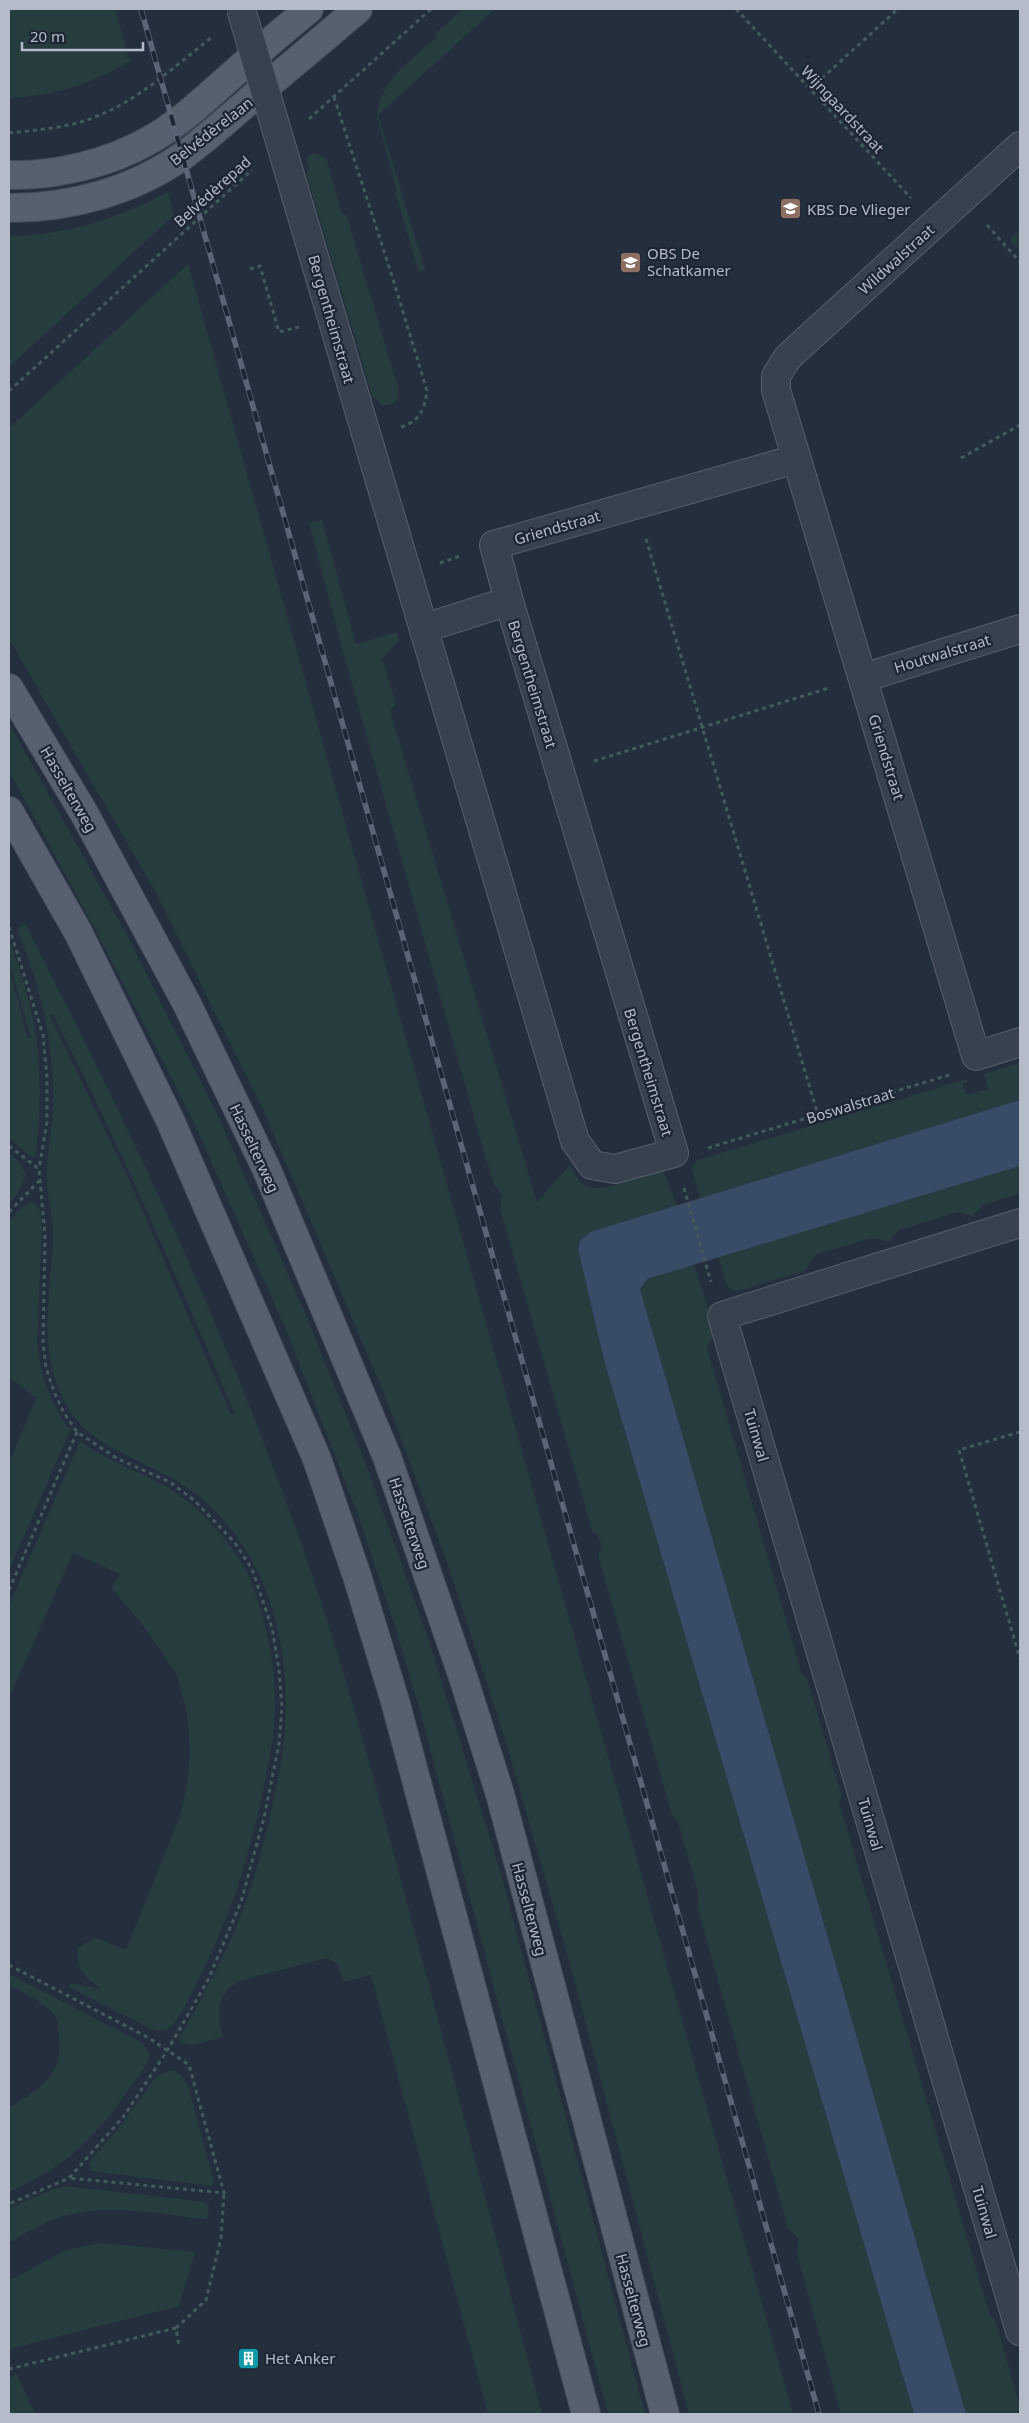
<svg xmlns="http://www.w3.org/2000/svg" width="1029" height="2423" font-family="'Noto Sans',sans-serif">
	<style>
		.green { fill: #263c3f; fill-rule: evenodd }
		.water { fill: #394c67 }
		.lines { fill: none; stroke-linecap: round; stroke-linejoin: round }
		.minor-casing { stroke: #565f6c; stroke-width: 30 }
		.major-casing { stroke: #414a57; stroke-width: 30 }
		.path { stroke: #44595c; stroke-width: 3; stroke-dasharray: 4 4; stroke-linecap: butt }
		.minor { stroke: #38414e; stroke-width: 28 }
		.major { stroke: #56606e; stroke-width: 28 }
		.rail-casing { stroke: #5a6575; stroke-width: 5.5 }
		.rail { stroke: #1d2633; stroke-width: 4; stroke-dasharray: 11; stroke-linecap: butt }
		.minor-bridge-casing { stroke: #565f6c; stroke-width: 30; stroke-linecap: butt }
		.minor-bridge { stroke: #38414e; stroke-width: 28 }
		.labels { text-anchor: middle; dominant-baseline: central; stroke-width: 4.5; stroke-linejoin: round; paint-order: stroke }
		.street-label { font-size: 15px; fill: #b4bcc9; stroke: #1d2633 }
		.poi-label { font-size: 15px; fill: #b4bcc9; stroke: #1d2633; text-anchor: start }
	</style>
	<rect width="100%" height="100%" fill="#242f3e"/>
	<g class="green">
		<path d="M 9,9 L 115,9 L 130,61 C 92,84 54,96 9,98 Z"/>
		<path d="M 463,9 L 495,9 L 378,115 L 425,270 L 419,273 L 395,192 L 397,191 L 377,117 C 379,80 413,59 438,36 L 436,33 Z"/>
		<path d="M 312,154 L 318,154 L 327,160 L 342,215 L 346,214 L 399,391 C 398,402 392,406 382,405 L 375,397 L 373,398 L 306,173 L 309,170 L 306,158 Z"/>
		<path d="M 168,192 L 174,215 L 9,367 L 9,236 C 64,236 119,218 168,192 Z"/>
		<path d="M 1020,229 L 1020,251 L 1010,240 Z"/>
		<path d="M 188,264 L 793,2414 L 689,2414 L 570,1964 L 502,1729 L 449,1568 L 384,1393 L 262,1107 L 155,891 L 9,639 L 9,428 Z"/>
		<path d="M 322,520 L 356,644 L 397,632 L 399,640 L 382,658 L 396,704 L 390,711 L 537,1202 L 570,1165 C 588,1213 632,1171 664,1172 L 677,1206 L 590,1232 L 580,1241 L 578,1249 L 604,1360 L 914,2414 L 841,2414 L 797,2254 L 799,2239 L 788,2228 L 697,1906 L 699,1896 L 678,1821 L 672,1815 L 598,1555 L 602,1546 L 597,1534 L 593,1533 L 500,1209 L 502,1196 L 494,1184 L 486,1159 L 345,659 L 309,523 Z"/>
		<path d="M 9,723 L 129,939 L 219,1118 L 308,1320 L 367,1467 L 429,1641 L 501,1874 L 645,2414 L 608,2414 L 420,1711 L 394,1623 L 358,1515 L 286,1330 L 191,1116 L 95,929 L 9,771 Z"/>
		<path d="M 25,924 C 132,1131 232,1343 308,1563 C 349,1681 380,1802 412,1922 C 456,2086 499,2250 542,2414 L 488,2414 L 371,1975 L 344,1982 L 337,1963 L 327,1958 L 243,1980 C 216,1991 217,2013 223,2037 L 192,2045 L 181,2042 L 179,2038 C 197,2007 214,1976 229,1944 C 249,1899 263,1851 273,1802 C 277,1782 282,1761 284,1741 C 293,1652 270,1552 196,1494 C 141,1452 76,1453 54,1376 C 41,1333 51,1283 53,1240 C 54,1218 47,1199 47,1178 C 46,1155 52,1133 53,1110 C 55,1046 41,988 17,929 ZM 53,1014 C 119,1145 178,1278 234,1413 L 231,1415 L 131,1184 L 50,1016 Z"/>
		<path d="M 9,940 C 39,1016 45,1074 36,1154 L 34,1157 L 29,1155 L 9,1138 L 9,971 L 18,999 L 27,1038 L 31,1038 L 9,961 Z"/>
		<path d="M 1020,1063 L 1020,1100 L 700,1198 L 692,1169 L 693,1165 L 698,1160 L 967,1079 L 967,1082 L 962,1083 L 966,1095 L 988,1089 L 984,1074 Z"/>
		<path d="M 9,1153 L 18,1161 L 26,1175 L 18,1193 L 9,1204 Z"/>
		<path d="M 1020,1166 L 1020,1193 L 983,1205 L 972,1216 L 957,1212 L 899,1230 L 889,1242 L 872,1238 L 817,1254 L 813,1257 L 805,1271 L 737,1291 L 729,1288 L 727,1285 L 718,1257 Z"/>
		<path d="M 32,1201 C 41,1207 41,1216 42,1226 L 37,1343 C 41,1377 50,1403 70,1430 L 9,1571 L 9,1464 L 36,1398 L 9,1377 L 9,1221 L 21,1208 Z"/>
		<path d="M 694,1264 L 715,1332 L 707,1348 L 802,1675 L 807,1678 L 842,1797 L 839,1802 L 990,2316 L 995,2319 L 1020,2406 L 1020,2414 L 966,2414 L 640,1289 L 647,1279 Z"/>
		<path d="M 80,1441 C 109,1462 137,1470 167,1487 C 199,1507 226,1536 245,1568 C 253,1583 258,1601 263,1618 C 271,1647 276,1677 275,1707 C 275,1734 269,1760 264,1786 C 251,1851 232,1912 202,1972 C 195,1986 179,2025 165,2031 L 151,2029 L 69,1987 L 71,1983 L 102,1989 C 85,1976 75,1971 78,1947 L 97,1938 L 126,1950 L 180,1816 L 187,1786 L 190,1750 L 187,1712 L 176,1673 L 149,1633 L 112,1588 L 120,1574 L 73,1553 L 9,1698 L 9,1606 Z"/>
		<path d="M 9,1974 L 143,2043 L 149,2055 C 147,2067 137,2078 130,2088 C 97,2136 63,2169 9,2192 L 9,2108 C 37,2090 63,2077 59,2038 C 58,2032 59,2023 56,2018 C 49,2004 22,1992 9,1985 Z"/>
		<path d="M 172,2070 L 180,2074 L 188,2086 L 214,2182 L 212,2186 L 90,2171 L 89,2163 L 118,2129 L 154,2080 L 159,2075 Z"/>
		<path d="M 65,2186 L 205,2202 L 209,2207 L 207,2219 C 165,2215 113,2204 72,2214 C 49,2219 29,2231 9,2243 L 9,2208 L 51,2190 Z"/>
		<path d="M 100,2243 L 195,2252 L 179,2306 L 9,2349 L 9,2281 L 66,2250 Z"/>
		<path d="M 16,2373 L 35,2414 L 9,2414 L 9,2379 Z"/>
	</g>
	<path class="water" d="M 1020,1100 L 1020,1166 L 647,1279 L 640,1289 L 966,2414 L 914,2414 L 604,1360 L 578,1249 L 580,1241 L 590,1232 Z"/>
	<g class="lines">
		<defs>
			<g id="minor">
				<path d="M 1020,146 L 788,357 L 776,376 L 776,390 L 976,1056 L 1020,1042"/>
				<path d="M 367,437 L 575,1141 L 592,1165 L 615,1169 L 674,1153 L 509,601 L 425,628"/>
				<path d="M 509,601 L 494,545 L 796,459"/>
				<path d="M 863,678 L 1020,629"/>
				<path d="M 1020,1223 L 722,1316 L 1020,2331"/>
			</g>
			<g id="major">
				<path d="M 9,175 C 54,176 108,164 148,141 C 176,126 199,104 223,83 C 251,58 280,33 309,9"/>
				<path d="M 9,208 C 71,208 133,191 184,155 C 207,138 229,118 251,99 C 287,69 323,39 358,9"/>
				<path d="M 9,688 L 84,813 L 187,1004 L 266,1168 L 387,1457 L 463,1677 L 500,1794 L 665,2414"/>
				<path d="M 9,811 L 78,932 L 170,1120 L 317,1459 L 357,1576 L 395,1701 L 586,2414"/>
			</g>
		</defs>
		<use href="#minor" class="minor-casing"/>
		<use href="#major" class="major-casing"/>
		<g class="path">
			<path d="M 736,9 L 911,198"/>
			<path d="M 810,89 L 898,9"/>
			<path d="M 334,97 L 393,279 L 427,391 C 425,409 419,422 401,427"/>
			<path d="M 309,119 L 431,9"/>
			<path d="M 9,133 C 37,130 68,128 95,117 C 139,100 175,66 212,37"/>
			<path d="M 987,225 L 1020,262"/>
			<path d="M 250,269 L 260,266 L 279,332 L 299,327"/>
			<path d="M 9,391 L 252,170"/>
			<path d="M 961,458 L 1020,425"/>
			<path d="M 646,539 L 818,1115"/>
			<path d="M 440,563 L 460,556"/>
			<path d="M 594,761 L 829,688"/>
			<path d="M 9,927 L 43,1035 L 47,1077 L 47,1122 L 39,1169"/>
			<path d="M 9,1146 L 39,1169 L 45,1236 L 43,1342 L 46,1368 L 55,1394 L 64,1413 L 77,1432 L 118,1459 L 170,1482 L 195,1501 L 235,1543 L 252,1569 L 272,1628 L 279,1670 L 282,1707 L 279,1744 L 264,1818 L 241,1902 L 208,1980 L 167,2051 L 124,2116 L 69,2178 L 9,2204"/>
			<path d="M 708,1148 L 949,1075"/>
			<path d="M 684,1188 L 711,1282"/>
			<path d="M 9,1212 L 39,1181"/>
			<path d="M 1020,1432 L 959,1450 L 1020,1659"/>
			<path d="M 9,1590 L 77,1432"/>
			<path d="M 9,1965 L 149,2038 L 189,2065 L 224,2193 L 69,2178"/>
			<path d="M 176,2328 L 206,2300 L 221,2238 L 224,2193"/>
			<path d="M 9,2369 L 176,2328 L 179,2347"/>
		</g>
		<use href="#minor" class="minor"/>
		<use href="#major" class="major"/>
		<defs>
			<path id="rail" d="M 141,9 L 819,2414"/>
		</defs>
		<use href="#rail" class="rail-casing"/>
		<use href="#rail" class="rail"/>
		<defs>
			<path id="minor-bridge" d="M 241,9 L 367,437"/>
		</defs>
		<use href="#minor-bridge" class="minor-bridge-casing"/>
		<use href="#minor-bridge" class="minor-bridge"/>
	</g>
	<defs>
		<symbol id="school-square" viewBox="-11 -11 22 22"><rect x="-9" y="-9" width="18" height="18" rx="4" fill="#8d6e63" stroke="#1d2633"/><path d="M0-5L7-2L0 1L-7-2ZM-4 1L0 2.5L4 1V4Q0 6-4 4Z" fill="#fff"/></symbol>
		<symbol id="building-square" viewBox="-11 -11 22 22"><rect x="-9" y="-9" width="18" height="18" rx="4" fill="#0f9aa8" stroke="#1d2633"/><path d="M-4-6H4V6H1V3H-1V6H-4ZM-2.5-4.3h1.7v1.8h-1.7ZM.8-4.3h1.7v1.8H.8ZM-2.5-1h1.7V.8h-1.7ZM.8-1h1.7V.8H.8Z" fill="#fff"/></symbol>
	</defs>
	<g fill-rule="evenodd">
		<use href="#school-square" x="778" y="196" width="25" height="25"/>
		<use href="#school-square" x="618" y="250" width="25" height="25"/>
		<use href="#building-square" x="236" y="2346" width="25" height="25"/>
	</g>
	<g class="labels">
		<g class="street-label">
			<text transform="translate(843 109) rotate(47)">Wijngaardstraat</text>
			<text transform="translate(211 131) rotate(-38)">Belvédèrelaan</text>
			<text transform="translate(212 191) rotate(-42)">Belvédèrepad</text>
			<text transform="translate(896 259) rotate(-42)">Wildwalstraat</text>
			<text transform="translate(332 319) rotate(74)">Bergentheimstraat</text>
			<text transform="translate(557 527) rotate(-16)">Griendstraat</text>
			<text transform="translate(942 653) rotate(-17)">Houtwalstraat</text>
			<text transform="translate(533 684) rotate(73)">Bergentheimstraat</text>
			<text transform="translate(887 757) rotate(73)">Griendstraat</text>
			<text transform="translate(69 789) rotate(60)">Hasselterweg</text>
			<text transform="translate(649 1072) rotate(73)">Bergentheimstraat</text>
			<text transform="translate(850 1105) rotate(-17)">Boswalstraat</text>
			<text transform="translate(255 1148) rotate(65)">Hasselterweg</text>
			<text transform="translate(757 1435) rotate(74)">Tuinwal</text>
			<text transform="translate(410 1523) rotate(71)">Hasselterweg</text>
			<text transform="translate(871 1824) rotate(74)">Tuinwal</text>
			<text transform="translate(530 1909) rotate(75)">Hasselterweg</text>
			<text transform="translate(985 2212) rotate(74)">Tuinwal</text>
			<text transform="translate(634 2300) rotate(75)">Hasselterweg</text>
		</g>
		<g class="poi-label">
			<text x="807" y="209">KBS De Vlieger</text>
			<text x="647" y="253">OBS De<tspan x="647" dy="17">Schatkamer</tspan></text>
			<text x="265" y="2358">Het Anker</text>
		</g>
	</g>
	<rect width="1029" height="2423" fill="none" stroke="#b4bcc9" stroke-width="20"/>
	<path d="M22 42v8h121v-8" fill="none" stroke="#b4bcc9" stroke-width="2.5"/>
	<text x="30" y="42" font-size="15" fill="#b4bcc9" stroke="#1d2633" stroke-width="4" paint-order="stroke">20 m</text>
</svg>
